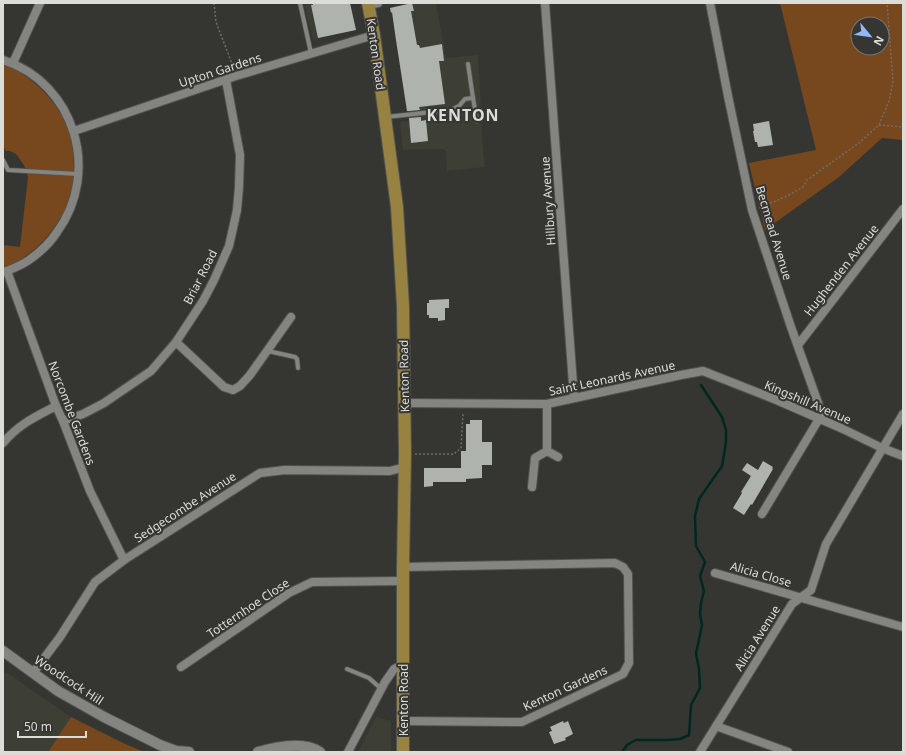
<svg xmlns="http://www.w3.org/2000/svg" width="906" height="755" font-family="'Noto Sans',sans-serif">
	<style>
		.built { fill: #3d3f34 }
		.green { fill: #77471e; fill-rule: evenodd }
		.lines { fill: none; stroke-linecap: round; stroke-linejoin: round }
		.stream { stroke: #002820; stroke-width: 2.5 }
		.building { fill: #aeb3ae }
		.service-casing { stroke: #52534f; stroke-width: 5.5 }
		.minor-casing { stroke: #52534f; stroke-width: 10 }
		.tertiary-casing { stroke: #52534f; stroke-width: 12 }
		.primary-casing { stroke: #52534f; stroke-width: 14 }
		.path { stroke: #6e6f6b; stroke-width: 1.5; stroke-dasharray: 2 2; stroke-linecap: butt }
		.service { stroke: #848580; stroke-width: 4 }
		.minor { stroke: #848580; stroke-width: 8 }
		.tertiary { stroke: #848580; stroke-width: 10 }
		.primary { stroke: #978241; stroke-width: 12 }
		.labels { text-anchor: middle; dominant-baseline: central; stroke-width: 4; stroke-linejoin: round; paint-order: stroke }
		.street-label { font-size: 12px; fill: #dcdcd9; stroke: #353632 }
		.district-label { font-size: 16px; font-weight: bold; letter-spacing: 1px; fill: #dcdcd9; stroke: #353632 }
	</style>
	<rect width="100%" height="100%" fill="#353632"/>
	<g class="built">
		<path d="M 304,3 L 350,3 L 356,30 L 313,40 Z"/>
		<path d="M 413,3 L 436,3 L 446,58 L 478,55 L 483,151 L 485,167 L 447,171 L 446,151 L 442,149 L 403,150 L 400,122 L 408,121 L 407,111 L 391,10 L 394,7 Z"/>
		<path d="M 6,672 L 71,717 L 48,752 L 3,752 L 3,673 Z"/>
		<path d="M 376,717 L 391,721 L 391,752 L 358,752 Z"/>
	</g>
	<g class="green">
		<path d="M 780,3 L 903,3 L 903,140 L 882,138 L 839,177 L 765,230 L 749,163 L 816,150 ZM 858,24 L 882,24 L 882,48 L 858,48 Z"/>
		<path d="M 3,64 C 14,67 24,75 32,81 C 51,96 66,117 72,141 C 73,147 73,154 73,160 C 75,172 74,185 71,196 C 67,210 53,230 44,240 C 32,252 19,263 3,267 L 3,245 L 20,247 L 28,177 L 24,165 L 16,154 L 10,151 L 6,151 L 3,146 Z"/>
		<path d="M 71,717 L 125,744 L 145,752 L 48,752 Z"/>
	</g>
	<g class="lines">
		<path class="stream" d="M 622,752 L 627,745 L 636,740 L 666,740 L 680,739 L 689,735 L 691,705 L 700,688 L 699,669 L 696,654 L 702,625 L 700,614 L 701,603 L 704,591 L 700,576 L 705,562 L 696,546 L 695,516 L 699,499 L 722,466 L 726,442 L 726,430 L 722,417 L 701,385"/>
	</g>
	<g class="building">
		<path d="M 312,3 L 350,3 L 356,30 L 318,38 L 311,5 L 313,5 Z"/>
		<path d="M 412,3 L 414,11 L 411,11 L 417,45 L 419,45 L 420,48 L 442,44 L 444,61 L 439,61 L 445,104 L 419,107 L 420,110 L 409,111 L 407,111 L 396,40 L 392,12 L 391,13 L 390,8 Z"/>
		<path d="M 421,117 L 421,121 L 426,120 L 428,141 L 411,143 L 409,118 Z"/>
		<path d="M 769,121 L 773,145 L 758,147 L 757,142 L 755,142 L 753,131 L 754,131 L 753,124 Z"/>
		<path d="M 449,299 L 449,308 L 445,308 L 445,320 L 438,321 L 438,318 L 429,318 L 429,315 L 427,315 L 427,303 L 429,303 L 429,300 Z"/>
		<path d="M 470,420 L 482,420 L 482,442 L 492,442 L 492,465 L 482,465 L 482,478 L 466,479 L 466,482 L 433,482 L 433,486 L 424,487 L 424,468 L 461,468 L 461,451 L 466,451 L 466,424 L 470,424 Z"/>
		<path d="M 763,461 L 773,467 L 772,468 L 773,469 L 752,505 L 751,504 L 744,515 L 733,508 L 742,493 L 741,492 L 751,476 L 742,470 L 747,463 L 758,470 Z"/>
		<path d="M 563,721 L 564,723 L 568,721 L 573,734 L 565,738 L 566,740 L 554,744 L 549,732 L 552,731 L 550,727 Z"/>
	</g>
	<g class="lines">
		<defs>
			<g id="service">
				<path d="M 300,3 L 311,53"/>
				<path d="M 468,64 L 473,98"/>
				<path d="M 386,117 L 451,110 L 459,106 L 465,99 L 473,98 L 477,121"/>
				<path d="M 3,160 L 8,170 L 78,174"/>
				<path d="M 268,351 L 295,357 L 297,359 L 298,368"/>
				<path d="M 347,669 L 369,678 L 378,686 L 382,688"/>
			</g>
			<g id="minor">
				<path d="M 545,3 L 574,398"/>
				<path d="M 710,3 L 728,96 L 752,210 L 791,327 L 822,414 L 762,514"/>
				<path d="M 368,5 L 378,3"/>
				<path d="M 3,60 C 75,83 101,172 57,232 C 50,243 39,253 29,260 C 22,265 14,268 7,271 L 3,272"/>
				<path d="M 13,63 L 40,3"/>
				<path d="M 74,131 L 236,76 L 374,35"/>
				<path d="M 7,271 L 56,406 L 63,421 L 90,491 L 124,560"/>
				<path d="M 176,342 L 224,387 L 233,390 L 240,386 L 250,375 L 291,317"/>
				<path d="M 798,345 L 903,209"/>
				<path d="M 405,403 L 547,404 L 681,375 L 703,371 L 774,399 L 843,429 L 882,448 L 903,456"/>
				<path d="M 547,404 L 547,451"/>
				<path d="M 63,421 L 83,414 L 104,403 L 151,371 L 176,342 L 203,301 L 214,280 L 229,246 L 237,210 L 239,187 L 240,155 L 226,80"/>
				<path d="M 3,443 C 19,424 35,417 56,406"/>
				<path d="M 532,487 L 535,458 L 547,451 L 558,457"/>
				<path d="M 715,573 L 903,627"/>
				<path d="M 181,667 L 289,593 L 312,582 L 403,581"/>
				<path d="M 33,673 L 60,637 L 95,582 L 124,560 L 260,473 L 285,470 L 390,471 L 405,467"/>
				<path d="M 403,721 L 522,722 L 623,674 L 629,663 L 628,574 L 623,567 L 615,563 L 403,567"/>
				<path d="M 716,726 L 788,752"/>
				<path d="M 348,752 L 385,682 L 394,669 L 404,664"/>
				<path d="M 700,752 L 792,604 L 811,590 L 826,544 L 903,414"/>
			</g>
			<g id="tertiary">
				<path d="M 3,651 L 58,691 L 104,717 L 160,745 L 176,751 L 189,752"/>
				<path d="M 258,752 C 275,747 304,741 320,752"/>
			</g>
			<path id="primary" d="M 368,3 L 374,35 L 397,207 L 403,306 L 405,454 L 403,567 L 403,752"/>
		</defs>
		<use href="#service" class="service-casing"/>
		<use href="#minor" class="minor-casing"/>
		<use href="#tertiary" class="tertiary-casing"/>
		<use href="#primary" class="primary-casing"/>
		<g class="path">
			<path d="M 214,3 L 216,22 L 234,69"/>
			<path d="M 879,125 L 903,127"/>
			<path d="M 759,208 L 787,196 L 803,187 L 807,180 L 859,143 L 870,133 L 879,125 L 889,101 L 893,81 L 887,3"/>
			<path d="M 415,454 L 454,454 L 461,448 L 463,413"/>
		</g>
		<use href="#service" class="service"/>
		<use href="#minor" class="minor"/>
		<use href="#tertiary" class="tertiary"/>
		<use href="#primary" class="primary"/>
	</g>
	<g class="labels">
		<g class="street-label">
			<text transform="translate(376 54) rotate(82)">Kenton Road</text>
			<text transform="translate(220 70) rotate(-18)">Upton Gardens</text>
			<text transform="translate(548 201) rotate(-94)">Hillbury Avenue</text>
			<text transform="translate(774 233) rotate(73)">Becmead Avenue</text>
			<text transform="translate(841 270) rotate(-52)">Hughenden Avenue</text>
			<text transform="translate(200 277) rotate(-63)">Briar Road</text>
			<text transform="translate(404 376) rotate(-91)">Kenton Road</text>
			<text transform="translate(612 378) rotate(-12)">Saint Leonards Avenue</text>
			<text transform="translate(808 402) rotate(23)">Kingshill Avenue</text>
			<text transform="translate(72 413) rotate(69)">Norcombe Gardens</text>
			<text transform="translate(185 507) rotate(-33)">Sedgecombe Avenue</text>
			<text transform="translate(761 574) rotate(16)">Alicia Close</text>
			<text transform="translate(248 608) rotate(-34)">Totternhoe Close</text>
			<text transform="translate(757 638) rotate(-58)">Alicia Avenue</text>
			<text transform="translate(69 680) rotate(33)">Woodcock Hill</text>
			<text transform="translate(565 688) rotate(-25)">Kenton Gardens</text>
			<text transform="translate(403 700) rotate(-90)">Kenton Road</text>
		</g>
		<g class="district-label">
			<text x="463" y="115">KENTON</text>
		</g>
	</g>
	<rect width="906" height="755" fill="none" stroke="#dcdcd9" stroke-width="8"/>
	<g transform="translate(870 36) rotate(119)"><circle r="19" fill="#353632" stroke="#787875"/>
	<path d="M0-3L7 15L0 10L-7 15Z" fill="#90b8fd"/>
	<text y="-6" font-size="11" font-weight="bold" text-anchor="middle" fill="#dcdcd9">N</text>
	</g>
	<path d="M18 731v6h68v-6" fill="none" stroke="#dcdcd9" stroke-width="2"/>
	<text x="24" y="731" font-size="12" fill="#dcdcd9" stroke="#353632" stroke-width="3" paint-order="stroke">50 m</text>
</svg>
